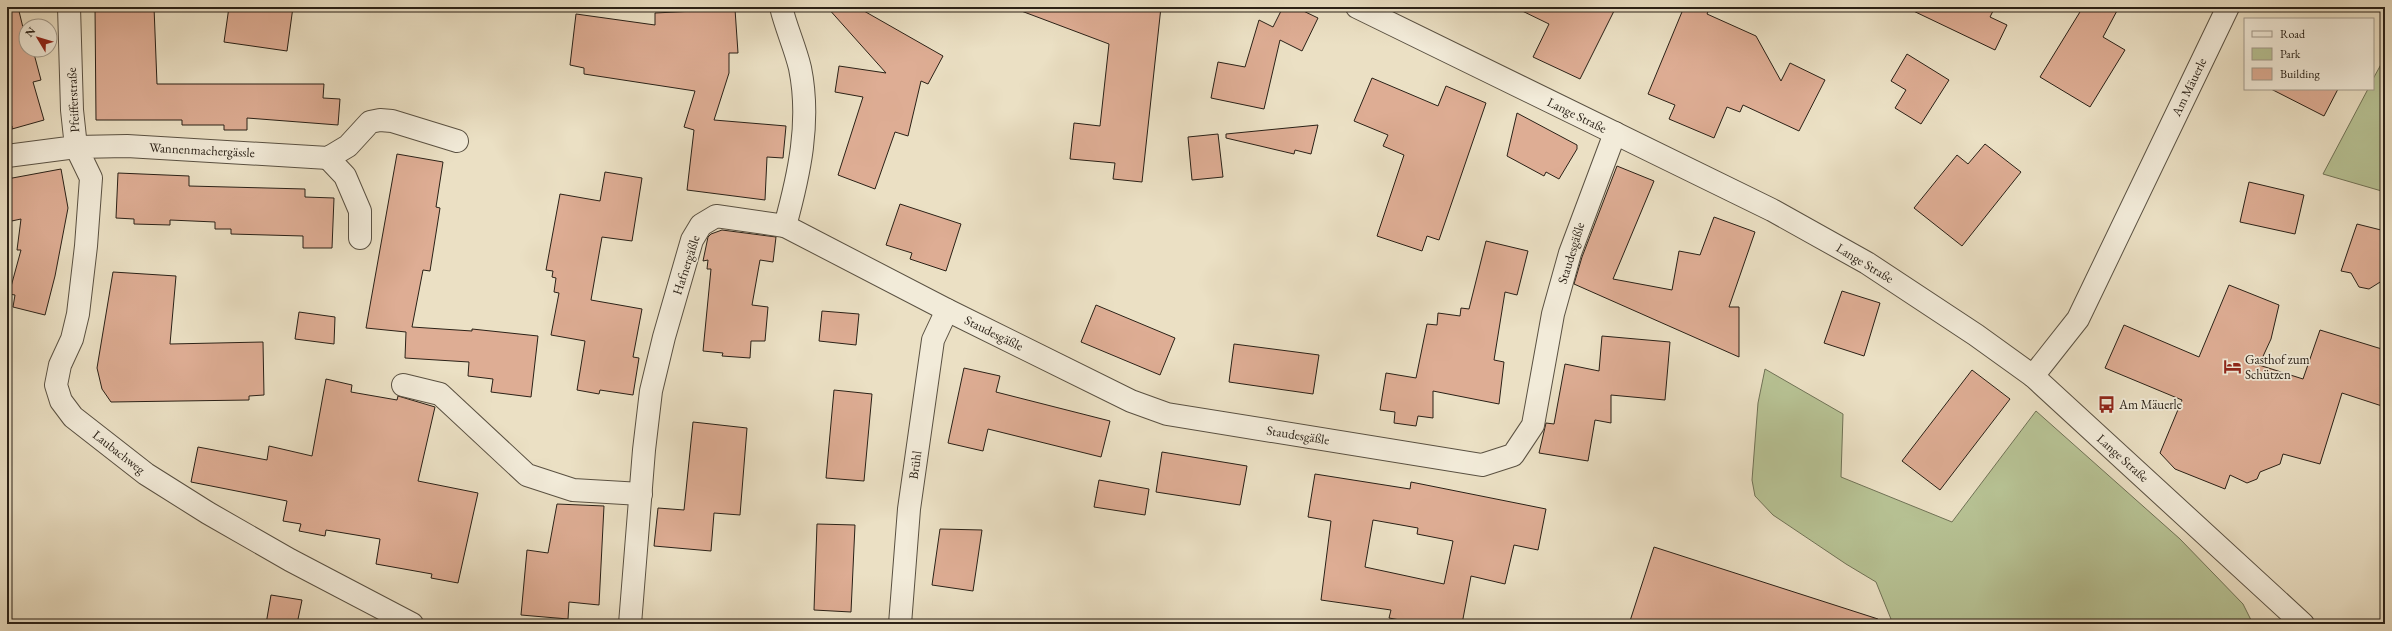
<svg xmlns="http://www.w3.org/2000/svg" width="2392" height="631" font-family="'EB Garamond',serif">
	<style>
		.green { fill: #b7c294; stroke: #707256 }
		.building { fill: #dead94; stroke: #2a2117; fill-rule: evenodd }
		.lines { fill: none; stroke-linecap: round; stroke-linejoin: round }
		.minor-casing { stroke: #5a5142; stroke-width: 24 }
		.tertiary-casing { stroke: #5a5142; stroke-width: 24 }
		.minor { stroke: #f2ebd9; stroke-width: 22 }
		.tertiary { stroke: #f2ebd9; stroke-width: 22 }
		.labels { text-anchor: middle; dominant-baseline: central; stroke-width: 3.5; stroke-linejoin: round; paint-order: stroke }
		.street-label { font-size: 13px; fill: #2a2117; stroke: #f2ebd9 }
		.poi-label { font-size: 13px; fill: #2a2117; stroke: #f2ebd9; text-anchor: start }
	</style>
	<rect width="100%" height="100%" fill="#ebe0c4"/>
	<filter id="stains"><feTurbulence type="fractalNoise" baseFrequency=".005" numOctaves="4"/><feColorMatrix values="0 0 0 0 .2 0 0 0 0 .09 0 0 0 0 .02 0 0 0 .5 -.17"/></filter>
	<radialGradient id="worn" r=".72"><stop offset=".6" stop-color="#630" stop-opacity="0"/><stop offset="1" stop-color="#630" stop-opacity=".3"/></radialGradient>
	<g class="green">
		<path d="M 2385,57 L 2385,192 L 2323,174 L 2368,89 L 2373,89 L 2373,79 Z"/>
		<path d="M 1765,369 L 1843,414 L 1841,477 L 1952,522 L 2036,411 L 2180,539 L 2243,604 L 2253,624 L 1893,624 L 1876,582 L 1846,564 L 1773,515 L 1755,496 L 1752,480 L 1758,403 Z"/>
	</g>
	<g class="building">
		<path d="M 7,7 L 18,7 L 26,40 L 26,50 L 33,50 L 41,80 L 33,82 L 44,120 L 12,129 L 12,126 L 7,127 Z"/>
		<path d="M 95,7 L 154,7 L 157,84 L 324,84 L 323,98 L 340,99 L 338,125 L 247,118 L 247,130 L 224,130 L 224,125 L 182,125 L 182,120 L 96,120 Z"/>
		<path d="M 229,7 L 293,7 L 287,51 L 224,42 Z"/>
		<path d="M 827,7 L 857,7 L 943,56 L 928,84 L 921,81 L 908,136 L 895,132 L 875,189 L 838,175 L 863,97 L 835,92 L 839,66 L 886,73 Z"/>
		<path d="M 1016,7 L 1161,7 L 1142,182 L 1113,179 L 1115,163 L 1070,159 L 1074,123 L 1100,126 L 1109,44 L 1016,9 Z"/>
		<path d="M 1283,7 L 1295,7 L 1318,18 L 1302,51 L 1280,40 L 1264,109 L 1211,98 L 1218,62 L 1245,67 L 1259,20 L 1273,27 Z"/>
		<path d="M 1514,7 L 1616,7 L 1580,79 L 1533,57 L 1549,24 Z"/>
		<path d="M 1684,7 L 1710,7 L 1707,14 L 1756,36 L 1781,81 L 1790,63 L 1825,80 L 1799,131 L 1743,105 L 1740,112 L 1727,107 L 1714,138 L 1669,119 L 1675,105 L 1648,94 Z"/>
		<path d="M 1905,7 L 1995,7 L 1990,17 L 2007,25 L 1995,50 Z"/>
		<path d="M 2083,7 L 2119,7 L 2103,37 L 2125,50 L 2090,107 L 2040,77 Z"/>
		<path d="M 735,9 L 738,53 L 729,53 L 729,73 L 714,120 L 786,126 L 783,158 L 767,157 L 765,200 L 687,190 L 694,130 L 684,127 L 695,91 L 584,74 L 584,68 L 570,65 L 576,14 L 655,25 L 655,13 Z"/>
		<path d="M 1907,54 L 1949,80 L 1921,124 L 1895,108 L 1906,90 L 1891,81 Z"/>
		<path d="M 1372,78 L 1438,106 L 1446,86 L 1486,103 L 1439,240 L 1427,236 L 1422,251 L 1377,236 L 1404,155 L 1383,146 L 1388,135 L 1354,121 Z"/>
		<path d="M 2271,89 L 2338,89 L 2324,116 Z"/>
		<path d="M 1517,113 L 1577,145 L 1577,149 L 1559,179 L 1546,172 L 1544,176 L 1507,156 Z"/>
		<path d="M 1318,125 L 1311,154 L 1295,150 L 1294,154 L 1226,138 L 1226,134 Z"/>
		<path d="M 1218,134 L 1223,177 L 1192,180 L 1188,137 Z"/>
		<path d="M 1985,144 L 2021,172 L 1962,246 L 1914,208 L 1957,155 L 1968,164 Z"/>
		<path d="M 397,154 L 443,162 L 436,207 L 440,208 L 430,271 L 423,270 L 412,327 L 472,331 L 472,329 L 538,336 L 531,397 L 491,392 L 493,379 L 468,376 L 469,362 L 405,358 L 406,332 L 366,328 Z"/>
		<path d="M 1617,166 L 1654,181 L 1613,279 L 1672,290 L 1679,251 L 1700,255 L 1714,217 L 1755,232 L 1729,307 L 1739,307 L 1739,357 L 1574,284 L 1582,257 Z"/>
		<path d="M 61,169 L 68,208 L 55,276 L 45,315 L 13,307 L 15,295 L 9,294 L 21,250 L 17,250 L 21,219 L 7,222 L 7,179 Z"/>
		<path d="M 605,172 L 642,178 L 632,241 L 602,237 L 591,300 L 642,309 L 633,357 L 639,358 L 633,395 L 600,390 L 599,394 L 577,390 L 585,341 L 551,335 L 559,293 L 554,292 L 556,278 L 552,277 L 553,271 L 546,270 L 560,194 L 600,201 Z"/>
		<path d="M 118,173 L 189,176 L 189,186 L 305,189 L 305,197 L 334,198 L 332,248 L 303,248 L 303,236 L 231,234 L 231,229 L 215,229 L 215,222 L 170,220 L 170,225 L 134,224 L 134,219 L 116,218 Z"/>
		<path d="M 2249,182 L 2304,195 L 2295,234 L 2240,222 Z"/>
		<path d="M 900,204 L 961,224 L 946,271 L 910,259 L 912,253 L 886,245 Z"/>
		<path d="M 2357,224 L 2385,231 L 2385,279 L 2369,289 L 2359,287 L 2351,273 L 2341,271 Z"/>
		<path d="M 722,230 L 776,237 L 773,262 L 760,260 L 752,305 L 768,307 L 765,341 L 751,341 L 750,358 L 722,356 L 723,353 L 703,351 L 711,269 L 707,269 L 708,260 L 703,261 L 708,237 L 711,234 Z"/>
		<path d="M 1486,241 L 1528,251 L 1517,295 L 1505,292 L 1494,360 L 1504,362 L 1499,404 L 1433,391 L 1433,418 L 1418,416 L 1416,426 L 1394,423 L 1395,412 L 1380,410 L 1386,373 L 1416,378 L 1427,324 L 1437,325 L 1438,313 L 1460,316 L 1461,308 L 1469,309 Z"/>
		<path d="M 113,272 L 176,276 L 170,344 L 263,342 L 264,395 L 249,396 L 249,400 L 111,402 L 102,389 L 97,368 Z"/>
		<path d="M 2229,285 L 2279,305 L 2271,339 L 2259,365 L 2303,379 L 2320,330 L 2385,350 L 2385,407 L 2342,393 L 2320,464 L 2283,454 L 2280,464 L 2260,472 L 2257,479 L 2247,483 L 2230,475 L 2225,489 L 2175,469 L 2160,453 L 2182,400 L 2105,368 L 2124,325 L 2199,357 Z"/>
		<path d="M 1842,291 L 1880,303 L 1864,356 L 1824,343 Z"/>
		<path d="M 1096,305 L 1175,338 L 1160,375 L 1081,342 Z"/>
		<path d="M 822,311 L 859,314 L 856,345 L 819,341 Z"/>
		<path d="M 299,312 L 335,317 L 334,344 L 295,339 Z"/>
		<path d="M 1602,336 L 1670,342 L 1665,400 L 1611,395 L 1611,423 L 1595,420 L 1588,461 L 1539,453 L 1546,423 L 1554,424 L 1565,364 L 1599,371 Z"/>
		<path d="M 1234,344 L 1319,355 L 1313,394 L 1229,382 Z"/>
		<path d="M 964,368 L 1000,376 L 996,392 L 1110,421 L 1101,457 L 988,429 L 983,451 L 948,443 Z"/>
		<path d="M 1972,370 L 2010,399 L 1940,490 L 1902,461 Z"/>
		<path d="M 326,379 L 352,385 L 351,392 L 397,400 L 398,396 L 435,407 L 418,481 L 478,493 L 458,583 L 431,578 L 432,574 L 376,564 L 380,539 L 326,530 L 325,536 L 299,531 L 301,524 L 283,521 L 287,501 L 191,482 L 198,447 L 267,460 L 269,446 L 312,456 Z"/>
		<path d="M 834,390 L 872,394 L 864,481 L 826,478 Z"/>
		<path d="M 693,422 L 747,428 L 740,515 L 714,513 L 711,551 L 654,546 L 658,508 L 684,510 Z"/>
		<path d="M 1162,452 L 1247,466 L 1240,505 L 1156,492 Z"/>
		<path d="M 1315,474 L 1410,489 L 1411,482 L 1546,509 L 1538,550 L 1514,545 L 1505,584 L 1471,576 L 1462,624 L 1422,624 L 1389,618 L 1391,610 L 1321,600 L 1331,521 L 1308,517 ZM 1373,520 L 1418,528 L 1417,534 L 1453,541 L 1444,584 L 1365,567 Z"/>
		<path d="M 1099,480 L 1149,489 L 1145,515 L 1094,507 Z"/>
		<path d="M 557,504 L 604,506 L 599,605 L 569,602 L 568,619 L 521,615 L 527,550 L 548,553 Z"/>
		<path d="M 817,524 L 855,525 L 851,612 L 814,610 Z"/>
		<path d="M 940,529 L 982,530 L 973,591 L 932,585 Z"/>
		<path d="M 1654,547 L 1878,619 L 1878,624 L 1629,624 Z"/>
		<path d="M 271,595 L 302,600 L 297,624 L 266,624 Z"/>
	</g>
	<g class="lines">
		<defs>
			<g id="minor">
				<path d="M 7,156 L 76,147 L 72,110 L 69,7"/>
				<path d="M 328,158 L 345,176 L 360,211 L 360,238"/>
				<path d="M 785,226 L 947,310 L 1131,401 L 1167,414 L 1482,465 L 1513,455 L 1533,425 L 1553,314 L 1570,253 L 1615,133"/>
				<path d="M 2033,376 L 2078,319 L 2228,7"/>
				<path d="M 403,385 L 440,394 L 527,475 L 573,490 L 641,494"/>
				<path d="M 412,624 L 290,560 L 208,513 L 146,474 L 73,417 L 61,401 L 56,385 L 60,365 L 72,339 L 78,314 L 86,246 L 91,178 L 76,147 L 127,146 L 328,158 L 348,146 L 370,122 L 380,120 L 392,121 L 457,141"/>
				<path d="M 630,624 L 644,450 L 651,391 L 664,337 L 692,240 L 701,225 L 716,216 L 785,226 C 799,175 811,122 800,68 C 795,47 786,28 781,7"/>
				<path d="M 900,624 L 909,509 L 933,340 L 947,310"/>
			</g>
			<path id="tertiary" d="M 1357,7 L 1772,210 L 1867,263 L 1976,335 L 2033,376 L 2303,624"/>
		</defs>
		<use href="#minor" class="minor-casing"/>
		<use href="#tertiary" class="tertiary-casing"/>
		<use href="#minor" class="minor"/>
		<use href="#tertiary" class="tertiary"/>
	</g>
	<defs>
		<symbol id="hotel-bare" viewBox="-9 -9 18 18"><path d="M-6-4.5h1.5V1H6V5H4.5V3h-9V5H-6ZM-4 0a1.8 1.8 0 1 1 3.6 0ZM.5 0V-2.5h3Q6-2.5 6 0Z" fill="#8f2418" stroke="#f2ebd9" stroke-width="2.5" paint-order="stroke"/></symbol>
		<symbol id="bus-bare" viewBox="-9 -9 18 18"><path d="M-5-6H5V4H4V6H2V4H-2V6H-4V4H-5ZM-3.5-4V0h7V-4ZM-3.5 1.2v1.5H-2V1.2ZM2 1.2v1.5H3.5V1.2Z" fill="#8f2418" stroke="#f2ebd9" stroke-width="2.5" paint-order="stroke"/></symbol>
	</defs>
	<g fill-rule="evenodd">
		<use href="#hotel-bare" x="2220" y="354" width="25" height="25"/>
		<use href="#bus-bare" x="2094" y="392" width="25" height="25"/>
	</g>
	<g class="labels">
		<g class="street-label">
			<text transform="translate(2189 87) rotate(-64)">Am Mäuerle</text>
			<text transform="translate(73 100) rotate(-93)">Pfeifferstraße</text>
			<text transform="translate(1577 115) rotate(26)">Lange Straße</text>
			<text transform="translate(202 150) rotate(3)">Wannenmachergässle</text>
			<text transform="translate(1571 253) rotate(-73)">Staudesgäßle</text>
			<text transform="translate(1865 263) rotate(31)">Lange Straße</text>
			<text transform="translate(686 265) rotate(-72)">Hafnergäßle</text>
			<text transform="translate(994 333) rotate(26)">Staudesgäßle</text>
			<text transform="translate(1298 435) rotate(9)">Staudesgäßle</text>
			<text transform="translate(119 452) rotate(38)">Laubachweg</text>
			<text transform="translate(2123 458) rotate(42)">Lange Straße</text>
			<text transform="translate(915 465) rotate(-82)">Brühl</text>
		</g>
		<g class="poi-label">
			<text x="2245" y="359">Gasthof zum<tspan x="2245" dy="15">Schützen</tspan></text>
			<text x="2119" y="404">Am Mäuerle</text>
		</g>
	</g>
	<rect width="2392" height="631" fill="none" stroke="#ebe0c4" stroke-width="24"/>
	<rect x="8" y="8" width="2376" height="615" fill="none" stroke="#2a2117" stroke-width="2"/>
	<rect x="12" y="12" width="2368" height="607" fill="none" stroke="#2a2117"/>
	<rect x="2244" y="18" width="130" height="72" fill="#f2ebd9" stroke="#a29a8b"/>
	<rect x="2252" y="31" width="20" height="6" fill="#f2ebd9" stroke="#a29a8b"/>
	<text x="2280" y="38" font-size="12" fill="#2a2117">Road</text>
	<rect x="2252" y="48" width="20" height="12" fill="#b7c294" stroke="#a29a8b"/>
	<text x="2280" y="58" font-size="12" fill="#2a2117">Park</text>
	<rect x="2252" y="68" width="20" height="12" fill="#dead94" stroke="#a29a8b"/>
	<text x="2280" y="78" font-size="12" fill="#2a2117">Building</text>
	<g transform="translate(38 38) rotate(308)"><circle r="19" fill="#f2ebd9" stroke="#a29a8b"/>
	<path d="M0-3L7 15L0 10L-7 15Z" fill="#8f2418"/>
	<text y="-6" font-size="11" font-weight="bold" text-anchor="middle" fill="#2a2117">N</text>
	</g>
	<rect width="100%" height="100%" filter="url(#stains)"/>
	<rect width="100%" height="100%" fill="url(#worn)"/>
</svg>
